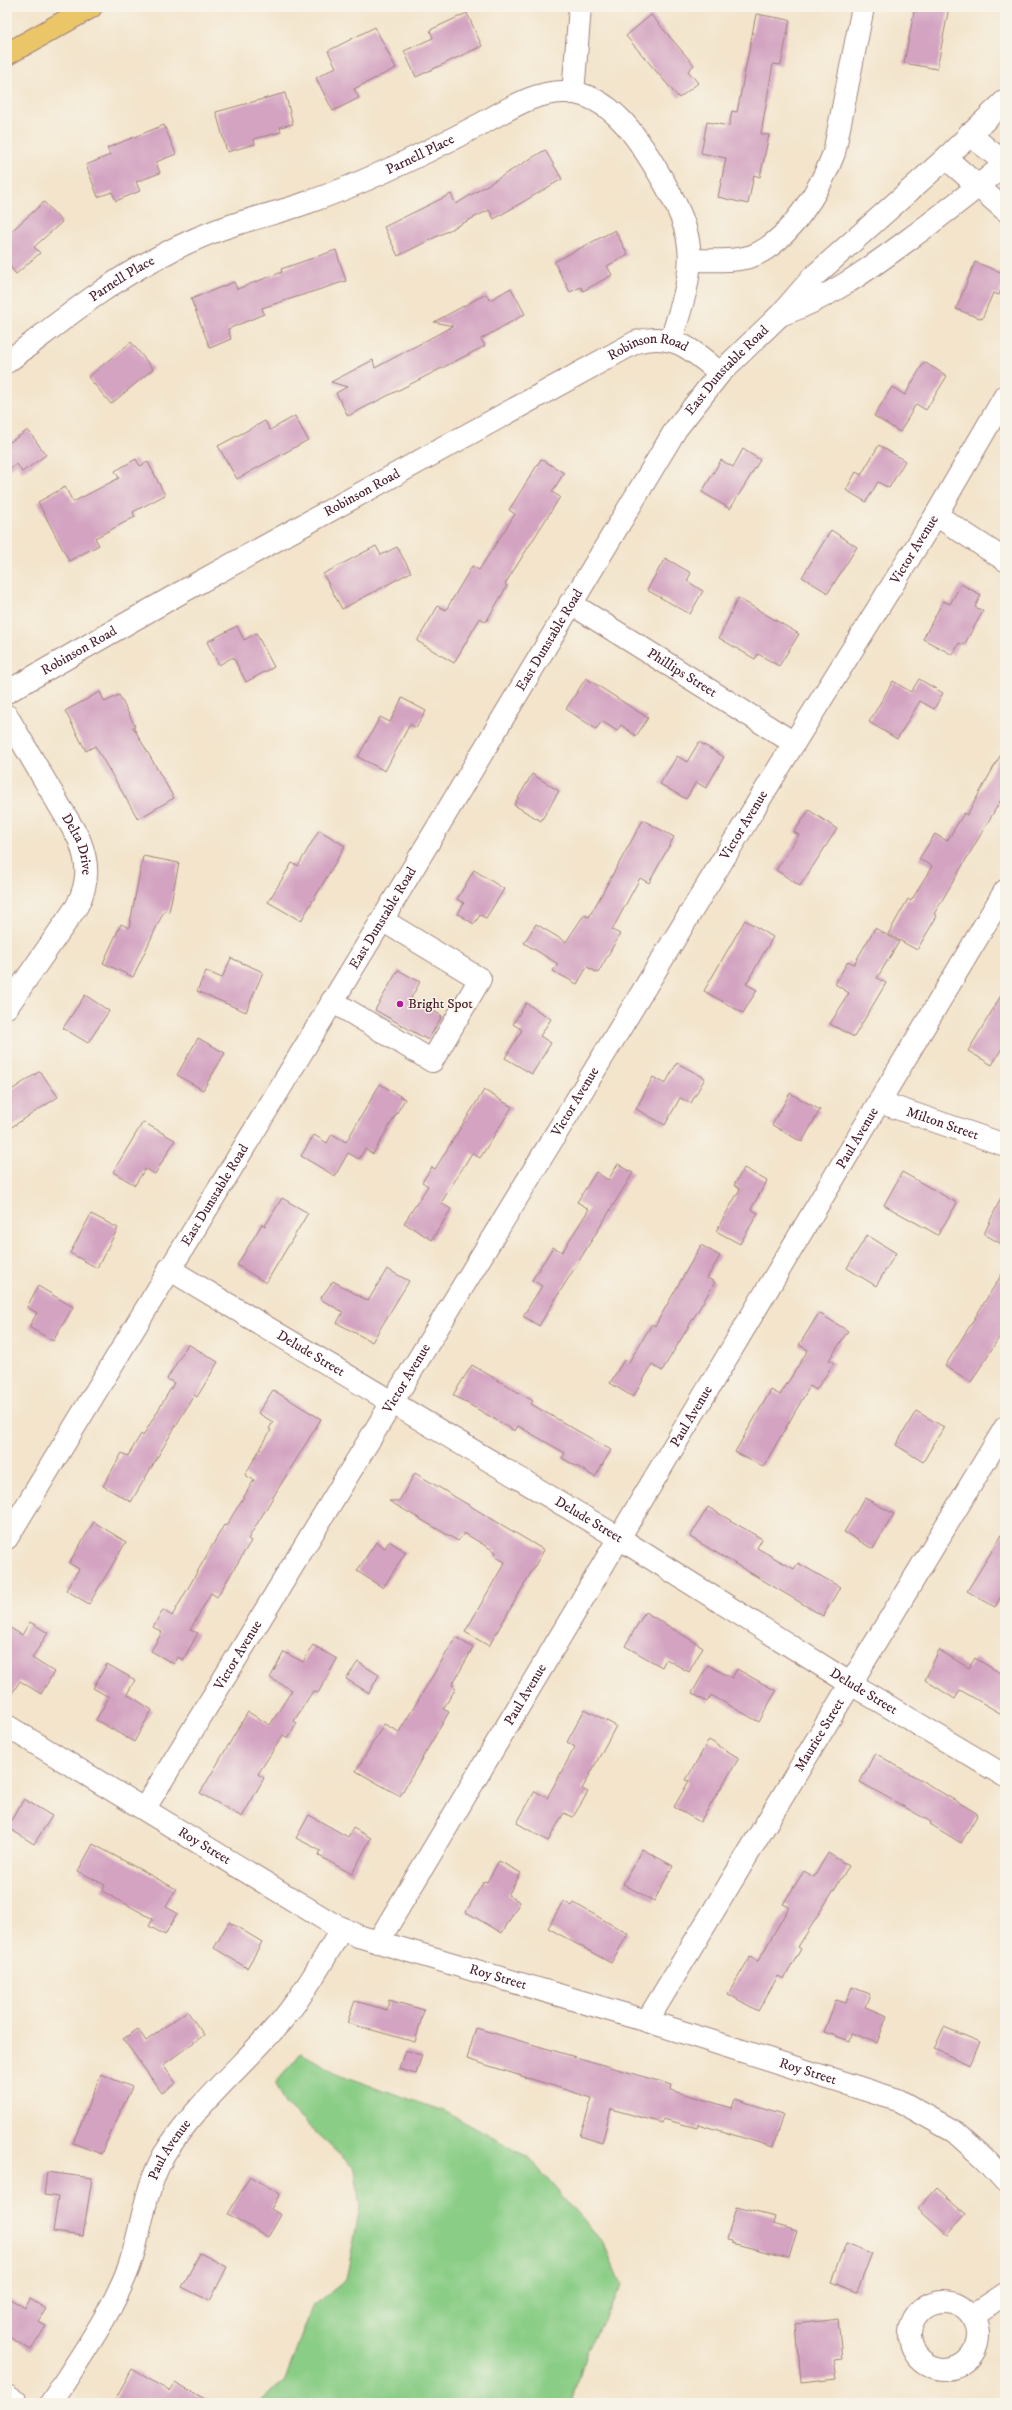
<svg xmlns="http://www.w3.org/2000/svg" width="1012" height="2410" font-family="'IM FELL DW Pica',serif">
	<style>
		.green { fill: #8acd86; stroke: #6a7658 }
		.building { fill: #d3a3c1 }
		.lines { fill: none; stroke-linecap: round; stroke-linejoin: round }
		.minor-casing { stroke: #9e827b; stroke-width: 24 }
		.highway-casing { stroke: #9e827b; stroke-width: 24 }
		.minor { stroke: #fff; stroke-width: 22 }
		.highway { stroke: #ebc669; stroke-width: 22 }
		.poi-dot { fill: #b5179e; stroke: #f7f3e8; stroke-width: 1.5 }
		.labels { text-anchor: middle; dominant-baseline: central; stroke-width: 3; stroke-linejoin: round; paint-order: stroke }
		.street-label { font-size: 14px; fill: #4a1f2b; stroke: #f7f3e8 }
		.poi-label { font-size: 14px; fill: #4a1f2b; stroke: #f7f3e8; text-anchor: start }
	</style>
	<rect width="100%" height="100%" fill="#f7f3e8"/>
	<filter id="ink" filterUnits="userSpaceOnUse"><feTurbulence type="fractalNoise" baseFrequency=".025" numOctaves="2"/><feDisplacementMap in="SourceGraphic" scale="8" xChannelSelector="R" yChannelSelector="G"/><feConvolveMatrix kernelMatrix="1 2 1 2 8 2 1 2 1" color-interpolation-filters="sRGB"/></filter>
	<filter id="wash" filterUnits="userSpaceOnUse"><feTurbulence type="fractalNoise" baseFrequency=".012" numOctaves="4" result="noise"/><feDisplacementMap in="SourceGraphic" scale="16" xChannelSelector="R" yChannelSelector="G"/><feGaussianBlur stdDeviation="0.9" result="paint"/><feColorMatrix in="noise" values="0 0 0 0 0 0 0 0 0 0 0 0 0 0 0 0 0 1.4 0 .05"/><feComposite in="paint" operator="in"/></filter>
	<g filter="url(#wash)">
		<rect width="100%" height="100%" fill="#f3e4cb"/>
		<path class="green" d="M 301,2053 L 341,2075 L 446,2112 L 528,2157 L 604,2244 L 622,2286 L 587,2350 L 572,2403 L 257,2403 L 284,2383 L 312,2307 L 346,2280 L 360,2208 L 355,2169 L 285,2104 L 275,2084 Z"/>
		<g id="blocks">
			<g class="building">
				<path d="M 915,7 L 949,7 L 937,69 L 904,63 Z"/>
				<path d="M 467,13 L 482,46 L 416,77 L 404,51 L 433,38 L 430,30 Z"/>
				<path d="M 756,14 L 790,20 L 781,65 L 773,64 L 761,134 L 769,135 L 760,177 L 754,175 L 748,204 L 718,197 L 726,158 L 701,153 L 707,122 L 729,126 L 732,111 L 737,112 Z"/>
				<path d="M 651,15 L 694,65 L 688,71 L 698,83 L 679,98 L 626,36 Z"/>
				<path d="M 375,27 L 396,68 L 354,89 L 359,98 L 333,111 L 316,78 L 336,67 L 328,51 Z"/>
				<path d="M 285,93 L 293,124 L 280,127 L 281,132 L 254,139 L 255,144 L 227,152 L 216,112 Z"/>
				<path d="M 164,125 L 176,154 L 156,162 L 160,173 L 136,182 L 140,191 L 116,201 L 112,192 L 98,197 L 86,165 L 110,155 L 107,148 Z"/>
				<path d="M 545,150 L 562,179 L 494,219 L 489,210 L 398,256 L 384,227 L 451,194 L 456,204 Z"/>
				<path d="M 44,202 L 62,222 L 34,247 L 40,253 L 16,274 L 7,263 L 7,235 Z"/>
				<path d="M 615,230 L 628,255 L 607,266 L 612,275 L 583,291 L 581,287 L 570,292 L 554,262 Z"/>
				<path d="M 336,250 L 346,281 L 262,308 L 264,314 L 228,329 L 231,339 L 210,348 L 191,299 L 234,282 L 237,289 L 282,272 L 281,269 Z"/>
				<path d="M 975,262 L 1005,274 L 1005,280 L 999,295 L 993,293 L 982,319 L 956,309 Z"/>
				<path d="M 511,288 L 525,314 L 481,339 L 485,346 L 348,416 L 336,393 L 347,387 L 331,382 L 373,360 L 375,368 L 453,326 L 434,322 L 486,294 L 490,300 Z"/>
				<path d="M 131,342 L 153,369 L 111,404 L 88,377 Z"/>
				<path d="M 924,362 L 947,376 L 926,410 L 916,404 L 900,432 L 874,416 L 892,387 L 905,395 Z"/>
				<path d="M 295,416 L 308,440 L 237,479 L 218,446 L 265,421 L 270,430 Z"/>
				<path d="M 28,430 L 46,455 L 22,472 L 17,464 L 7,471 L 7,444 Z"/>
				<path d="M 879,445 L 905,461 L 889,488 L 878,482 L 866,502 L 846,490 L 856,472 L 861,475 Z"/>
				<path d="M 743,449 L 760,460 L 730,509 L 702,492 L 721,460 L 733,467 Z"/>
				<path d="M 136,459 L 140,466 L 148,462 L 165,495 L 133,512 L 135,517 L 95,538 L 99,545 L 69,561 L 38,502 L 65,487 L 73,502 L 119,478 L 115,471 Z"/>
				<path d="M 541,459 L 564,473 L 552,492 L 560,497 L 505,584 L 507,586 L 486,622 L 480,618 L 454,663 L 417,641 L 438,606 L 446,610 L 472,566 L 479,570 L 515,514 L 509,510 Z"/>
				<path d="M 831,530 L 857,547 L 828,593 L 802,577 Z"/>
				<path d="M 376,546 L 381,555 L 397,547 L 411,572 L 342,609 L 323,574 Z"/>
				<path d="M 665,558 L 691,573 L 687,581 L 703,591 L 690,614 L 647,590 Z"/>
				<path d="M 961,584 L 981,595 L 975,607 L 983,611 L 964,645 L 959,643 L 953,655 L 923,639 L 943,601 L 950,604 Z"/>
				<path d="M 738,598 L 799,634 L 779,666 L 758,654 L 755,659 L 719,638 Z"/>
				<path d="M 237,626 L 244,640 L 256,633 L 274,667 L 246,682 L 233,657 L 219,665 L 207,642 Z"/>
				<path d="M 586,678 L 648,718 L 636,736 L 621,725 L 617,731 L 602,721 L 596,729 L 566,709 Z"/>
				<path d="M 919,679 L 943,693 L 934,709 L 920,701 L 897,739 L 869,722 L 893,681 L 911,692 Z"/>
				<path d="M 100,692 L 105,702 L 119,695 L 135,726 L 133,727 L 174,798 L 138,819 L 95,746 L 86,751 L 65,711 Z"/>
				<path d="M 402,698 L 426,711 L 416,728 L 410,724 L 385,771 L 358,757 L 380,717 L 390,722 Z"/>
				<path d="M 699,742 L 724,757 L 706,788 L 696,782 L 686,799 L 660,784 L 677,756 L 687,762 Z"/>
				<path d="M 1005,747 L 1005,793 L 934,914 L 937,916 L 917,950 L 888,934 L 908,899 L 911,901 L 932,866 L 919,859 L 935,834 L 947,841 L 964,813 L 967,815 Z"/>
				<path d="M 532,774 L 559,791 L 541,821 L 514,805 Z"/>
				<path d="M 809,810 L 837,829 L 800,886 L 776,870 L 799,835 L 794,832 Z"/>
				<path d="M 643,820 L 674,837 L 649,883 L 640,878 L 612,930 L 620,934 L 598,973 L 587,967 L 577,984 L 553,971 L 558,964 L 524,943 L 536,924 L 566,942 L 584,915 L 589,917 Z"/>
				<path d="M 319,830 L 345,846 L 301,921 L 268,902 L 292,863 L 298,866 Z"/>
				<path d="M 143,856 L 179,863 L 169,912 L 164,911 L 133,977 L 103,963 L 121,924 L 129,928 Z"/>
				<path d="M 474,870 L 504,889 L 486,918 L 480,915 L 474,924 L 458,914 L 464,903 L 457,899 Z"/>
				<path d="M 745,920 L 773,937 L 746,984 L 757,990 L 743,1013 L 704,991 Z"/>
				<path d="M 875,928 L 899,942 L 877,978 L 886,983 L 854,1037 L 830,1024 L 849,993 L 835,984 L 848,961 L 854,964 Z"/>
				<path d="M 231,958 L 263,972 L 246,1012 L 197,991 L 206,971 L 222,978 Z"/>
				<path d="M 398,970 L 420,982 L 411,998 L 442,1016 L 428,1040 L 375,1010 Z"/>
				<path d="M 1005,989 L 1005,1043 L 992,1065 L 968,1051 Z"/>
				<path d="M 85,995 L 109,1011 L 88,1043 L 63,1028 Z"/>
				<path d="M 526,1003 L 551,1019 L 540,1036 L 551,1043 L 532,1074 L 505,1058 L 522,1030 L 513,1024 Z"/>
				<path d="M 198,1038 L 225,1053 L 203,1090 L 177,1075 Z"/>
				<path d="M 677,1063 L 705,1078 L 691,1103 L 680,1098 L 665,1125 L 636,1109 L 653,1077 L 665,1084 Z"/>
				<path d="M 40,1071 L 58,1097 L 7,1130 L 7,1093 Z"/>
				<path d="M 380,1084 L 405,1099 L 373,1154 L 365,1149 L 359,1159 L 348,1153 L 335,1176 L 301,1156 L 314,1135 L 327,1143 L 332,1134 L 346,1142 Z"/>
				<path d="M 484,1090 L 512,1107 L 480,1158 L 472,1153 L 441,1203 L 451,1209 L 432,1240 L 404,1223 L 428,1186 L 422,1182 L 432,1167 L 435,1169 Z"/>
				<path d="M 790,1093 L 820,1110 L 802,1142 L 772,1125 Z"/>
				<path d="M 143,1122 L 175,1140 L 155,1174 L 145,1169 L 135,1185 L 113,1172 Z"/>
				<path d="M 618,1164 L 633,1173 L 539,1326 L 523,1316 L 542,1286 L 532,1280 L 553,1247 L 562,1252 L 589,1209 L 577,1202 L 596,1172 L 608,1180 Z"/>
				<path d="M 744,1168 L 767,1181 L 751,1209 L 758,1213 L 740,1244 L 716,1231 L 740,1189 L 734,1185 Z"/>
				<path d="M 902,1172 L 957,1203 L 938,1235 L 884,1205 Z"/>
				<path d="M 1005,1189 L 1005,1246 L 984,1234 Z"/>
				<path d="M 282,1198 L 308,1213 L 266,1283 L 237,1265 L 262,1224 L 265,1226 Z"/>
				<path d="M 91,1214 L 118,1228 L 97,1268 L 70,1253 Z"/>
				<path d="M 867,1235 L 896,1253 L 876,1286 L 847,1268 Z"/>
				<path d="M 701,1245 L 720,1256 L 707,1278 L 715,1282 L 662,1371 L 652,1365 L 633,1397 L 610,1383 L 624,1360 L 629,1362 L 652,1324 L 655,1326 Z"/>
				<path d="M 387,1269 L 409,1281 L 372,1342 L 337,1323 L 343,1312 L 320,1299 L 333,1281 L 368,1301 Z"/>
				<path d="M 1005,1269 L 1005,1328 L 971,1382 L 945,1366 Z"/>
				<path d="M 38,1286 L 73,1307 L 53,1341 L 29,1327 L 37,1313 L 27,1307 Z"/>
				<path d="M 819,1313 L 848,1331 L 829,1360 L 834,1363 L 816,1390 L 810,1386 L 763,1467 L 735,1452 L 771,1390 L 780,1395 L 808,1350 L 799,1345 Z"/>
				<path d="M 188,1344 L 218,1362 L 197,1397 L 194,1395 L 131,1502 L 103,1486 L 122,1453 L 128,1456 L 141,1434 L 143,1436 L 174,1383 L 167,1379 Z"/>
				<path d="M 472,1365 L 533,1401 L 531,1404 L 611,1450 L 595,1477 L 562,1458 L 565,1453 L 518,1426 L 515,1431 L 453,1395 Z"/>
				<path d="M 273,1390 L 321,1419 L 278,1489 L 248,1539 L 251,1541 L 217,1597 L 211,1593 L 190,1630 L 198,1633 L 183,1660 L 178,1657 L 174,1664 L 151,1651 L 162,1632 L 153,1627 L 163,1610 L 172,1616 L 224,1525 L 226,1526 L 254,1480 L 245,1475 L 271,1430 L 269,1429 L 273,1422 L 258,1413 Z"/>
				<path d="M 916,1411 L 944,1427 L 923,1462 L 896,1445 Z"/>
				<path d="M 415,1473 L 544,1550 L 489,1646 L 465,1632 L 505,1562 L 494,1556 L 496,1552 L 464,1533 L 458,1541 L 389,1501 L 399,1501 Z"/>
				<path d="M 865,1498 L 894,1514 L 873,1549 L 844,1532 Z"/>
				<path d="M 708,1507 L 762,1539 L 757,1548 L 794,1569 L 798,1563 L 840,1587 L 823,1616 L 690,1537 Z"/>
				<path d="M 94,1522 L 126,1542 L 89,1604 L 66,1590 L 79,1569 L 69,1563 Z"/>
				<path d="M 1005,1530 L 1005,1590 L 995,1607 L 967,1591 Z"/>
				<path d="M 389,1541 L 406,1552 L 383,1588 L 357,1571 L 376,1542 L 385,1548 Z"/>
				<path d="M 645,1612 L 703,1647 L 689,1672 L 666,1659 L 662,1667 L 625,1646 Z"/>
				<path d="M 30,1622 L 48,1633 L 32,1658 L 54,1672 L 41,1694 L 20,1681 L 7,1701 L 7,1626 L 22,1635 Z"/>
				<path d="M 456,1637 L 473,1648 L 452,1685 L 456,1688 L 443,1709 L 449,1712 L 400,1796 L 356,1771 L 384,1724 L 399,1732 Z"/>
				<path d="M 313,1645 L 337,1659 L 318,1693 L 313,1691 L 294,1721 L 297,1723 L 288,1738 L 283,1735 L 258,1774 L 264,1778 L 242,1817 L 200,1793 L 248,1712 L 270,1725 L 292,1690 L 270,1678 L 284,1652 L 303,1662 Z"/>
				<path d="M 939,1650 L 969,1668 L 975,1658 L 1005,1676 L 1005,1716 L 960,1690 L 955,1699 L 925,1680 Z"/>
				<path d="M 358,1662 L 379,1675 L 369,1693 L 346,1679 Z"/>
				<path d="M 107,1664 L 135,1680 L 127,1694 L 152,1710 L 134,1742 L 96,1720 L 109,1697 L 93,1688 Z"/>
				<path d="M 708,1665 L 732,1678 L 737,1669 L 776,1691 L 759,1722 L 711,1695 L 707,1702 L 692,1693 Z"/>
				<path d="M 585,1709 L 616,1726 L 582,1789 L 588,1792 L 573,1817 L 564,1813 L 548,1841 L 517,1823 L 535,1791 L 547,1798 L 575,1747 L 567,1742 Z"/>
				<path d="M 709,1740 L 739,1758 L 700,1822 L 674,1807 L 689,1781 L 686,1780 Z"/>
				<path d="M 875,1753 L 978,1814 L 961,1843 L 930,1824 L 931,1822 L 860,1782 Z"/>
				<path d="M 24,1799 L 52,1816 L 34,1844 L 7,1827 Z"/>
				<path d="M 309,1815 L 348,1837 L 353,1828 L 371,1838 L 352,1874 L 319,1856 L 321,1851 L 296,1838 Z"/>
				<path d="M 93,1844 L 176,1889 L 166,1907 L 177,1913 L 165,1935 L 149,1926 L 153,1919 L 102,1891 L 105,1885 L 78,1871 Z"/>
				<path d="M 642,1849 L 673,1866 L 654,1901 L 623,1884 Z"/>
				<path d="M 828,1853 L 849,1866 L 798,1947 L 801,1949 L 784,1979 L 778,1976 L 758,2011 L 728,1994 L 750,1957 L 758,1961 L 789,1907 L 783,1904 L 804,1871 L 814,1877 Z"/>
				<path d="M 499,1861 L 521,1873 L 508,1895 L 520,1902 L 502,1933 L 466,1912 L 484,1881 L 487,1882 Z"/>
				<path d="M 563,1901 L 572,1906 L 574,1903 L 628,1934 L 611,1963 L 548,1928 Z"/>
				<path d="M 229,1922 L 262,1942 L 247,1968 L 214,1948 Z"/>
				<path d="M 852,1987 L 870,1994 L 865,2007 L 887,2016 L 877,2043 L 851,2033 L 849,2041 L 824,2032 L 836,2000 L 846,2003 Z"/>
				<path d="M 389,2000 L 424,2010 L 415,2042 L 347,2023 L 355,2001 L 387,2010 Z"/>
				<path d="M 187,2011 L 204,2035 L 163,2065 L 176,2083 L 162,2093 L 123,2039 L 138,2029 L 146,2041 Z"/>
				<path d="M 944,2027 L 980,2042 L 970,2065 L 934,2049 Z"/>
				<path d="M 476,2028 L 672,2085 L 671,2090 L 732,2108 L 735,2099 L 783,2114 L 773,2147 L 698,2124 L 697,2128 L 663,2119 L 662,2123 L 611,2109 L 602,2143 L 580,2136 L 592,2098 L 467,2059 Z"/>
				<path d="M 405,2050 L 422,2055 L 416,2074 L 399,2069 Z"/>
				<path d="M 101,2074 L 132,2087 L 101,2154 L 73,2143 Z"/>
				<path d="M 47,2172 L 92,2178 L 83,2236 L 53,2232 L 58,2197 L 44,2195 Z"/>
				<path d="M 250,2176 L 280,2194 L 271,2209 L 281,2215 L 268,2237 L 228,2214 Z"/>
				<path d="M 937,2188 L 966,2214 L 947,2235 L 918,2209 Z"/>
				<path d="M 736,2207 L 775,2217 L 773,2224 L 797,2231 L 789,2258 L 732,2243 L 732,2241 L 727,2240 Z"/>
				<path d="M 846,2243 L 872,2253 L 857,2292 L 831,2282 Z"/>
				<path d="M 200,2253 L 227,2267 L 210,2301 L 182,2287 Z"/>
				<path d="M 7,2297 L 25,2308 L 30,2299 L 46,2309 L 38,2321 L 46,2326 L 31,2350 L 7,2336 Z"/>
				<path d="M 838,2319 L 842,2359 L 834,2360 L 837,2378 L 801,2382 L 796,2324 Z"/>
				<path d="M 132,2369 L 169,2391 L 175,2382 L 212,2403 L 113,2403 Z"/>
			</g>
		</g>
	</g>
	<g filter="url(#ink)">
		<use href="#blocks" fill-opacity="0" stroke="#9e827b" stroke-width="1"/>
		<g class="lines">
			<defs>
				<g id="minor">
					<path d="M 573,93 L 580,7"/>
					<path d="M 969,134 L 1005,163"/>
					<path d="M 946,158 L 1005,210"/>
					<path d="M 691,260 C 711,260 733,262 752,256 C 789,242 821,188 834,153 L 863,7"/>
					<path d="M 783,314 C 827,299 866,271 904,243 C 938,218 972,192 1005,164"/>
					<path id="s1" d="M 7,362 C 54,327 101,287 153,260 C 180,245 209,232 239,223 C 261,216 284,211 306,203 C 365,183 422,155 477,126 C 504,112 535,90 567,92 C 611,95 638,138 658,172 C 701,243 695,265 671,340"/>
					<path d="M 936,515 L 1005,560"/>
					<path id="s2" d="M 570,603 L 794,743"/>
					<path id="s3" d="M 7,692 L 180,593 L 636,342 C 674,331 693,351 720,373"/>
					<path id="s4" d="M 7,716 L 79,839 C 89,864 89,882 77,906 L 7,1007"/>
					<path d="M 332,1001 L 432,1061 L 480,979 L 382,920"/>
					<path id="s5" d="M 879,1102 L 1005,1145"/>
					<path id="s6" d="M 169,1269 L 619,1538 L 851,1684 L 1005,1776"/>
					<path id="s7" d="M 7,1538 L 382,920 L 676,429 L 720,373 L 780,315 L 813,277 L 946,158 L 1005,101"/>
					<path id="s8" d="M 7,1726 L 331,1923 L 358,1936 L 647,2021 L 898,2100 L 955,2132 L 985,2159 L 1005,2181"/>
					<path id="s9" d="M 145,1808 L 794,743 L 936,515 L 1005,396"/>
					<path id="s10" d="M 378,1942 L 1005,891"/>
					<path id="s11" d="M 647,2021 L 1005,1428"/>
					<circle cx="944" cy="2335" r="34"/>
					<path d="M 972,2316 L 1005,2294"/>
					<path d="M 7,2396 L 18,2403"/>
					<path id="s12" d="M 51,2403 C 78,2360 111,2315 129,2267 C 142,2230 144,2190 164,2155 C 196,2103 244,2065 283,2019 C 306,1991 324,1959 342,1928"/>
				</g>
				<path id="highway" d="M 7,54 L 91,7"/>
			</defs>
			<use href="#minor" class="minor-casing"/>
			<use href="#highway" class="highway-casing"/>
			<use href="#minor" class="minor"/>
			<use href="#highway" class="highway"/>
		</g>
	</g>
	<circle class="poi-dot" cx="400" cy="1004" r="4"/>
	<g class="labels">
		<g class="street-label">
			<text stroke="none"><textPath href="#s1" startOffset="466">Parnell Place</textPath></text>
			<text stroke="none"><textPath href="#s1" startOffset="142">Parnell Place</textPath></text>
			<text stroke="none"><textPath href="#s3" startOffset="731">Robinson Road</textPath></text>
			<text stroke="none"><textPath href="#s7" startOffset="1373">East Dunstable Road</textPath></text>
			<text stroke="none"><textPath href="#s3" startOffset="407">Robinson Road</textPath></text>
			<text stroke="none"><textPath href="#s9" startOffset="1475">Victor Avenue</textPath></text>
			<text stroke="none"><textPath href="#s7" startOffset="1049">East Dunstable Road</textPath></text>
			<text stroke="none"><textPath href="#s3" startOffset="83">Robinson Road</textPath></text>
			<text stroke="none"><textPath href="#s2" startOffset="132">Phillips Street</textPath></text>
			<text stroke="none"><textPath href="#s9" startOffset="1151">Victor Avenue</textPath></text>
			<text stroke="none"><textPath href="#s4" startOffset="147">Delta Drive</textPath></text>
			<text stroke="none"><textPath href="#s7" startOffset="725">East Dunstable Road</textPath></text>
			<text stroke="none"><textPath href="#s9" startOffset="827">Victor Avenue</textPath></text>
			<text stroke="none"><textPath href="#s5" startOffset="67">Milton Street</textPath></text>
			<text stroke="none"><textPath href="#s10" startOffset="936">Paul Avenue</textPath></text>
			<text stroke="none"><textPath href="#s7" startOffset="401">East Dunstable Road</textPath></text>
			<text stroke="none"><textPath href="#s6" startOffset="165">Delude Street</textPath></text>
			<text stroke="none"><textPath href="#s9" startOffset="503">Victor Avenue</textPath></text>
			<text stroke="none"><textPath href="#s10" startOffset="612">Paul Avenue</textPath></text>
			<text stroke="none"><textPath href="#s6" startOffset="489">Delude Street</textPath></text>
			<text stroke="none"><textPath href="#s9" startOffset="179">Victor Avenue</textPath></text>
			<text stroke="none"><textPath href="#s6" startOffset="813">Delude Street</textPath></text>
			<text stroke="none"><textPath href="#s10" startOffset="288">Paul Avenue</textPath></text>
			<text stroke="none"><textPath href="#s11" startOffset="334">Maurice Street</textPath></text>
			<text stroke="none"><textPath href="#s8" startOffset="231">Roy Street</textPath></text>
			<text stroke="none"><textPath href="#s8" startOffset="555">Roy Street</textPath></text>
			<text stroke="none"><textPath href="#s8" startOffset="879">Roy Street</textPath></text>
			<text stroke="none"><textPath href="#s12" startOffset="282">Paul Avenue</textPath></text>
		</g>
		<g class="poi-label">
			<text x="408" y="1004">Bright Spot</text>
		</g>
	</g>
	<rect width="1012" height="2410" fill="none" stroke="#f7f3e8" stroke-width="24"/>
</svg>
